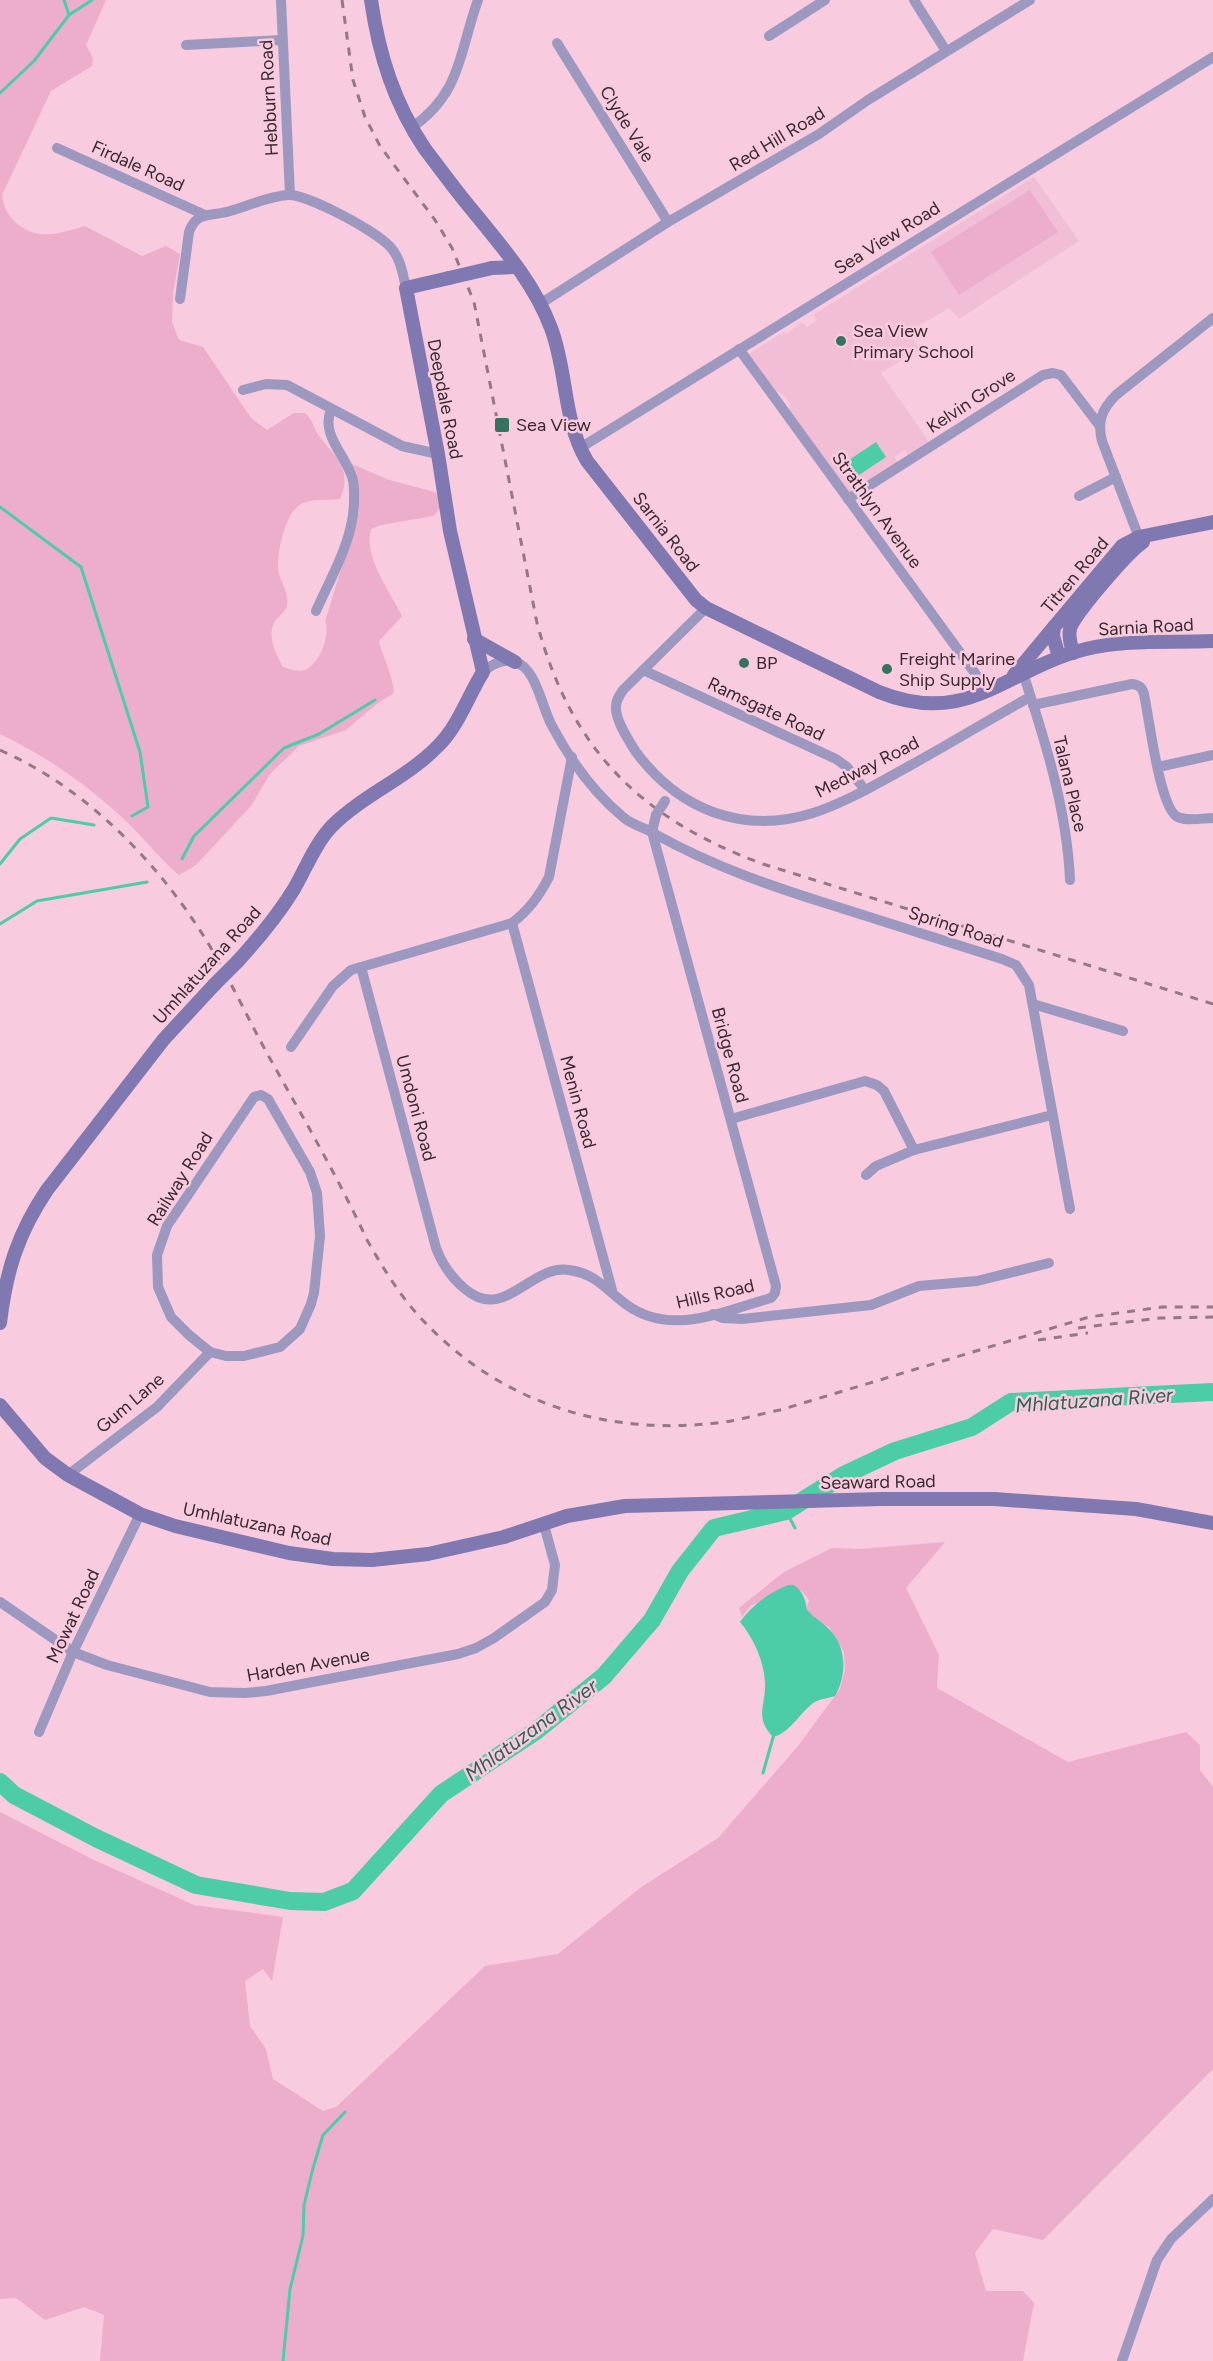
<svg xmlns="http://www.w3.org/2000/svg" width="1213" height="2361" font-family="Figtree,sans-serif">
	<style>
		.built { fill: #f2bed5 }
		.green { fill: #edaecb }
		.water { fill: #4ccca7 }
		.lines { fill: none; stroke-linecap: round; stroke-linejoin: round }
		.stream { stroke: #4ccca7; stroke-width: 3 }
		.river { stroke: #4ccca7; stroke-width: 18 }
		.street { stroke: #9d98bf; stroke-width: 10 }
		.secondary { stroke: #8078b0; stroke-width: 14 }
		.rail { stroke: #967885; stroke-width: 3; stroke-dasharray: 8 8; stroke-linecap: butt }
		.street-bridge { stroke: #9d98bf; stroke-width: 10 }
		.secondary-bridge { stroke: #8078b0; stroke-width: 14 }
		.poi-dot { fill: #35735f; stroke: #f8cbde; stroke-width: 2 }
		.labels { text-anchor: middle; dominant-baseline: central; stroke-width: 5; stroke-linejoin: round; paint-order: stroke }
		.street-label { font-size: 18px; fill: #3a2931; stroke: #f8cbde }
		.poi-label { font-size: 18px; fill: #3a2931; stroke: #f8cbde; text-anchor: start }
		.water-label { font-size: 20px; font-style: italic; fill: #2f6252; stroke: #f8cbde }
	</style>
	<rect width="100%" height="100%" fill="#f8cbde"/>
	<path class="built" d="M 1034,177 L 1079,241 L 959,319 L 949,308 L 908,332 L 920,349 L 881,373 L 930,443 L 909,457 L 905,450 L 894,457 L 898,463 L 849,492 L 789,412 L 790,404 L 786,398 L 781,393 L 774,390 L 749,354 L 784,332 L 786,334 L 802,322 L 807,327 L 817,320 L 813,315 Z"/>
	<g class="green">
		<path d="M 0,0 L 106,0 L 86,45 L 93,58 L 92,66 L 51,91 L 2,195 C 4,220 28,237 52,234 C 63,233 74,229 85,226 L 142,256 L 166,246 L 180,254 L 173,294 L 172,322 L 179,340 L 203,347 L 251,418 L 267,430 L 294,413 L 305,413 C 314,421 313,428 319,436 C 336,458 353,469 340,499 C 327,501 315,498 303,503 C 285,510 275,556 279,574 C 282,584 289,593 287,605 C 286,613 277,616 274,623 C 267,637 276,655 283,667 C 289,669 300,673 307,669 C 320,662 331,634 325,621 L 359,512 L 357,474 L 352,464 L 389,480 L 435,492 C 443,501 442,509 433,516 L 381,525 L 371,529 C 363,557 390,591 402,616 L 379,641 C 382,656 396,682 393,694 L 379,702 L 346,730 L 299,746 L 270,774 L 251,806 L 196,865 L 179,875 C 161,860 147,842 130,825 C 92,788 48,757 0,734 Z"/>
		<path d="M 1030,190 L 1058,232 L 959,295 L 931,252 Z"/>
		<path d="M 945,1542 L 906,1588 L 939,1655 L 937,1688 L 1068,1762 L 1186,1732 L 1200,1745 L 1200,1770 L 1213,1787 L 1213,2069 L 1043,2240 L 993,2229 L 975,2253 L 986,2291 L 1023,2291 L 1034,2303 L 1023,2361 L 100,2361 L 104,2315 L 84,2307 L 45,2320 L 16,2298 L 0,2299 L 0,1812 L 92,1859 L 194,1905 L 283,1917 L 272,1981 L 263,1969 L 245,1981 L 250,2026 L 266,2049 L 273,2079 L 323,2111 L 336,2107 L 485,1966 L 558,1954 L 640,1888 L 718,1838 L 798,1746 L 840,1689 L 845,1670 L 844,1652 L 829,1627 L 813,1619 L 806,1611 L 809,1600 L 802,1591 L 791,1589 L 750,1606 L 742,1617 L 739,1608 L 784,1572 L 832,1548 L 860,1549 Z"/>
	</g>
	<g class="water">
		<path d="M 876,442 L 886,457 L 856,477 L 846,462 Z"/>
		<path d="M 788,1585 L 794,1585 C 803,1592 805,1598 807,1610 C 813,1617 822,1622 829,1629 C 847,1647 847,1675 835,1696 C 829,1698 820,1699 815,1702 C 800,1711 791,1733 773,1737 C 754,1717 766,1705 765,1683 C 764,1661 754,1639 740,1622 C 753,1604 768,1594 788,1585 Z"/>
	</g>
	<g class="lines">
		<g class="stream">
			<path d="M 69,15 L 92,0"/>
			<path d="M 0,93 L 34,61 L 69,15 L 64,0"/>
			<path d="M 0,507 L 81,567 L 140,752 L 148,807 L 132,816"/>
			<path d="M 182,859 L 194,836 L 284,748 L 319,734 L 375,700"/>
			<path d="M 0,864 L 20,839 L 51,818 L 94,825"/>
			<path d="M 0,924 L 37,901 L 147,882"/>
			<path d="M 786,1511 L 795,1528"/>
			<path d="M 763,1773 L 774,1734"/>
			<path d="M 283,2361 L 290,2289 L 303,2236 L 304,2205 L 313,2168 L 323,2135 L 345,2112"/>
		</g>
		<path class="river" d="M 0,1782 L 14,1795 L 96,1838 L 196,1885 L 290,1901 L 324,1902 L 353,1891 L 441,1794 L 536,1731 L 604,1676 L 652,1620 L 680,1571 L 714,1528 L 786,1511 L 844,1475 L 895,1451 L 972,1427 L 1011,1402 L 1213,1392"/>
		<g class="street">
			<path d="M 281,0 L 290,195"/>
			<path d="M 914,0 L 946,51"/>
			<path d="M 769,36 L 825,0"/>
			<path d="M 557,43 L 668,222"/>
			<path d="M 186,45 L 282,40"/>
			<path d="M 411,128 C 462,93 459,52 478,0"/>
			<path d="M 57,148 L 205,215"/>
			<path d="M 180,299 L 189,232 C 197,210 211,217 230,211 C 249,206 268,196 288,195 C 308,194 380,233 392,249 C 401,260 403,275 406,288"/>
			<path d="M 540,304 L 668,222 L 819,134 L 868,100 L 1030,0"/>
			<path d="M 739,349 L 988,691"/>
			<path d="M 243,390 L 266,384 L 287,385 L 402,446 L 438,454"/>
			<path d="M 580,448 L 1213,57"/>
			<path d="M 1079,496 L 1116,477"/>
			<path d="M 848,499 L 1043,375 L 1053,373 L 1061,375 L 1099,425"/>
			<path d="M 1141,543 L 1102,441 C 1097,421 1102,409 1116,395 L 1213,318"/>
			<path d="M 706,608 L 623,690 C 619,696 616,700 616,707 C 615,720 629,741 636,752 C 679,810 743,835 813,813 C 847,802 880,782 911,765 C 951,743 990,719 1030,697"/>
			<path d="M 316,611 C 331,577 354,539 354,501 C 354,492 355,482 351,474 C 343,453 321,433 331,410"/>
			<path d="M 643,670 L 836,759 L 847,767 L 865,790"/>
			<path d="M 483,672 C 494,662 511,655 524,667 C 537,678 543,708 551,724 C 569,758 594,793 623,817 C 633,826 645,827 655,834 C 714,867 776,888 841,908 C 895,925 948,942 1002,959 L 1016,965 L 1029,985 L 1070,1209"/>
			<path d="M 1023,673 C 1045,740 1067,810 1070,880"/>
			<path d="M 1033,705 L 1132,684 C 1139,685 1142,687 1144,694 C 1149,717 1159,803 1176,816 C 1185,822 1202,818 1213,818"/>
			<path d="M 1158,767 L 1213,755"/>
			<path d="M 512,923 L 612,1290"/>
			<path d="M 361,967 L 436,1248 C 442,1264 453,1279 465,1289 C 505,1323 530,1264 569,1270 C 597,1274 606,1290 627,1305 C 671,1337 724,1311 771,1298 L 775,1293 L 776,1286 L 652,832 L 656,815"/>
			<path d="M 1033,1004 L 1123,1031"/>
			<path d="M 291,1047 L 333,986 L 351,970 L 512,923 C 529,910 539,896 549,877 L 572,757"/>
			<path d="M 261,1095 L 268,1099 L 310,1172 L 317,1193 L 320,1236 L 314,1293 L 311,1304 L 300,1329 L 280,1347 L 244,1356 L 226,1356 L 210,1352 L 189,1335 L 171,1317 L 158,1287 L 157,1255 L 167,1226 L 254,1097 Z"/>
			<path d="M 731,1119 L 865,1081 L 877,1085 L 884,1091 L 914,1150"/>
			<path d="M 866,1175 L 876,1166 L 914,1150 L 1052,1115"/>
			<path d="M 713,1314 L 723,1318 L 742,1319 L 871,1305 L 919,1286 L 977,1281 L 1049,1263"/>
			<path d="M 68,1475 L 157,1407 L 210,1352"/>
			<path d="M 0,1602 L 73,1652 L 107,1665 L 210,1692 L 245,1693 L 266,1691 L 458,1654 L 476,1648 L 494,1638 L 545,1602 L 552,1590 L 555,1565 L 544,1525"/>
			<path d="M 39,1732 L 73,1652 L 140,1514"/>
			<path d="M 1122,2361 L 1157,2260 L 1171,2239 L 1213,2199"/>
		</g>
		<g class="secondary">
			<path d="M 371,0 C 379,55 394,103 425,149 C 441,170 456,191 473,211 C 503,248 534,283 551,328 C 568,373 562,418 587,461 L 696,600 L 706,608 L 879,692 C 969,728 1005,669 1086,649 C 1126,639 1171,643 1213,641"/>
			<path d="M 492,268 L 517,267"/>
			<path d="M 474,639 L 515,662"/>
			<path d="M 1073,653 C 1071,645 1068,637 1070,629 C 1072,616 1130,550 1143,542"/>
			<path d="M 1059,657 L 1053,636 L 1054,627 L 1122,546 L 1139,537 L 1213,522"/>
			<path d="M 1014,675 L 1054,627"/>
			<path d="M 238,961 C 259,938 278,915 294,889 C 306,868 315,844 332,826 C 363,795 407,778 438,746 C 459,725 468,696 483,672 L 450,531 L 438,454 L 406,288 L 449,278"/>
			<path d="M 0,1323 C 6,1271 18,1233 47,1190 L 164,1039 L 214,985"/>
			<path d="M 0,1405 L 45,1458 L 68,1475 L 140,1514 L 175,1526 L 289,1553 L 333,1559 L 372,1560 L 428,1554 L 504,1537 L 567,1516 L 625,1506 L 881,1499 L 994,1499 L 1136,1509 L 1213,1523"/>
		</g>
		<g class="rail">
			<path d="M 342,0 L 353,80 L 365,117 L 380,146 L 435,220 L 452,248 L 474,302 L 537,623 C 571,750 641,819 763,864 L 1213,1004"/>
			<path d="M 0,750 C 84,787 154,858 203,935 C 227,973 246,1015 268,1055 C 302,1116 338,1177 367,1240 C 382,1266 398,1293 418,1315 C 499,1405 612,1439 731,1421 C 747,1418 764,1413 780,1410 L 1089,1317 L 1162,1307 L 1213,1307"/>
			<path d="M 1078,1328 L 1160,1318 L 1213,1317"/>
			<path d="M 1038,1340 L 1088,1333"/>
		</g>
		<path class="street-bridge" d="M 656,815 L 665,801"/>
		<g class="secondary-bridge">
			<path d="M 449,278 L 492,268"/>
			<path d="M 214,985 L 238,961"/>
		</g>
	</g>
	<g class="poi-dot">
		<circle cx="841" cy="341" r="6"/>
		<rect x="494" y="417" width="16" height="16" rx="3"/>
		<circle cx="744" cy="663" r="6"/>
		<circle cx="887" cy="669" r="6"/>
	</g>
	<g class="labels">
		<g class="street-label">
			<text transform="translate(269 98) rotate(-93)">Hebburn Road</text>
			<text transform="translate(627 124) rotate(58)">Clyde Vale</text>
			<text transform="translate(777 139) rotate(-31)">Red Hill Road</text>
			<text transform="translate(138 166) rotate(24)">Firdale Road</text>
			<text transform="translate(887 238) rotate(-32)">Sea View Road</text>
			<text transform="translate(445 399) rotate(79)">Deepdale Road</text>
			<text transform="translate(971 401) rotate(-33)">Kelvin Grove</text>
			<text transform="translate(877 510) rotate(54)">Strathlyn Avenue</text>
			<text transform="translate(666 532) rotate(52)">Sarnia Road</text>
			<text transform="translate(1075 575) rotate(-50)">Titren Road</text>
			<text transform="translate(1146 627) rotate(-3)">Sarnia Road</text>
			<text transform="translate(766 709) rotate(25)">Ramsgate Road</text>
			<text transform="translate(867 767) rotate(-27)">Medway Road</text>
			<text transform="translate(1070 784) rotate(77)">Talana Place</text>
			<text transform="translate(956 927) rotate(18)">Spring Road</text>
			<text transform="translate(207 965) rotate(-48)">Umhlatuzana Road</text>
			<text transform="translate(730 1055) rotate(75)">Bridge Road</text>
			<text transform="translate(578 1102) rotate(75)">Menin Road</text>
			<text transform="translate(416 1108) rotate(75)">Umdoni Road</text>
			<text transform="translate(180 1179) rotate(-58)">Railway Road</text>
			<text transform="translate(715 1294) rotate(-13)">Hills Road</text>
			<text transform="translate(130 1403) rotate(-40)">Gum Lane</text>
			<text transform="translate(878 1482) rotate(-1)">Seaward Road</text>
			<text transform="translate(257 1524) rotate(12)">Umhlatuzana Road</text>
			<text transform="translate(73 1616) rotate(-65)">Mowat Road</text>
			<text transform="translate(308 1665) rotate(-10)">Harden Avenue</text>
		</g>
		<g class="poi-label">
			<text x="853" y="331">Sea View<tspan x="853" dy="21">Primary School</tspan></text>
			<text x="516" y="425">Sea View</text>
			<text x="899" y="659">Freight Marine<tspan x="899" dy="21">Ship Supply</tspan></text>
			<text x="756" y="663">BP</text>
		</g>
		<g class="water-label">
			<text transform="translate(1094 1400) rotate(-4)">Mhlatuzana River</text>
			<text transform="translate(531 1730) rotate(-36)">Mhlatuzana River</text>
		</g>
	</g>
</svg>
